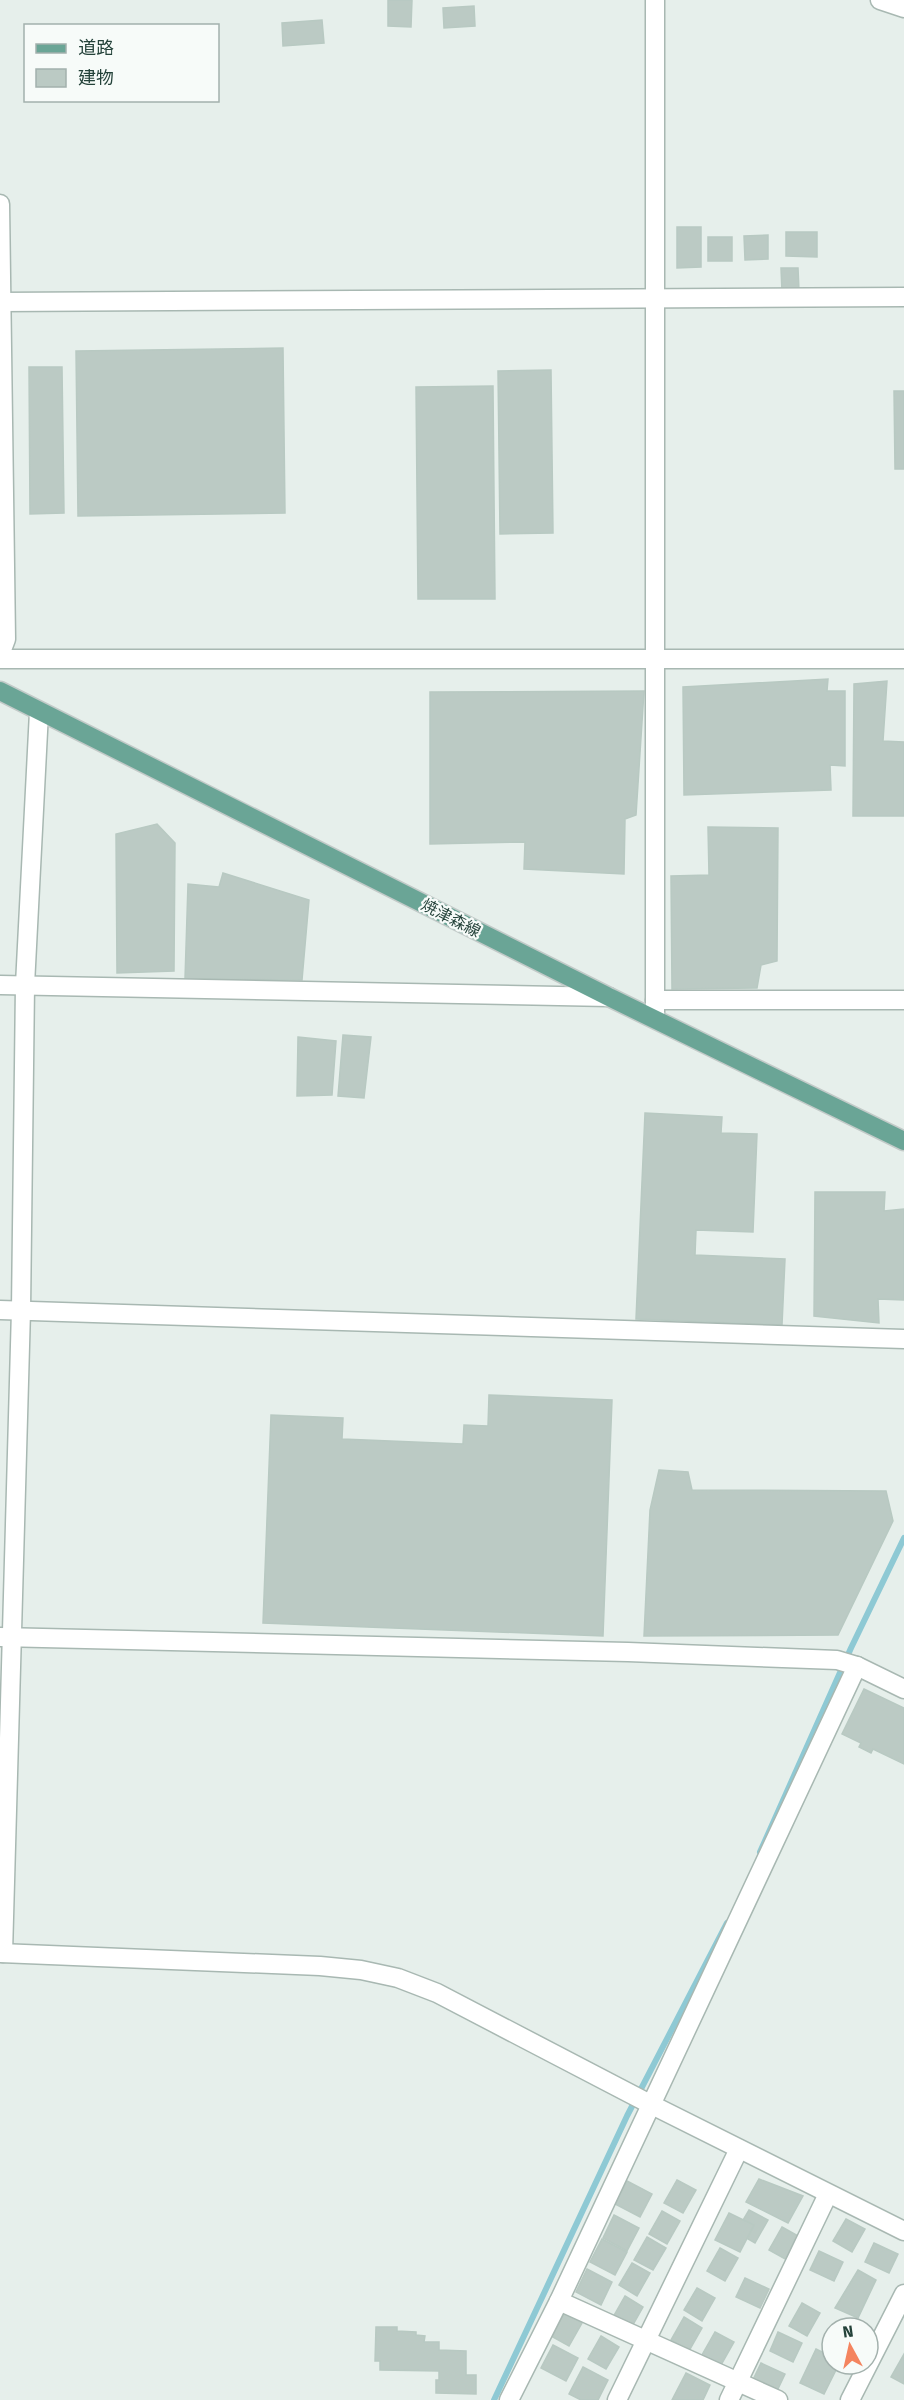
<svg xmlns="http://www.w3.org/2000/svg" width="904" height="2400" font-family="'Fira Sans','Noto Sans JP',sans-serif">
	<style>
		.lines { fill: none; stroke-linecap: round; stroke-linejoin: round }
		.stream { stroke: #8ec9d4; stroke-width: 6 }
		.building { fill: #bbcac4; stroke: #b8c9c2; stroke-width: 1.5 }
		.minor-casing { stroke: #a8b8b2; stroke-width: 21 }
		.primary-casing { stroke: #c2cac8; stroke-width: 21 }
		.minor { stroke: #fff; stroke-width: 18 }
		.primary { stroke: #6aa596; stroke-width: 18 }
		.labels { text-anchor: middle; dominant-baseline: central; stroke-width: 4.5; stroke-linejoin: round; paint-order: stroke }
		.street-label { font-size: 16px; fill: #24423a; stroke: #f7fbf9 }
	</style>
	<rect width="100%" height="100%" fill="#e6efeb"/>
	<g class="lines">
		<g class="stream">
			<path d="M 760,1852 L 851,1648 L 904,1538"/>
			<path d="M 494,2400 L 627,2116 L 727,1923"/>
		</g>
	</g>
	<g class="building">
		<path d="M 388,0 L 412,0 L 411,27 L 388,26 Z"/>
		<path d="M 474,6 L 475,26 L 444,28 L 443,8 Z"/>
		<path d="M 322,20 L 324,43 L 283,46 L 282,23 Z"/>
		<path d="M 677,227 L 701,227 L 701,267 L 677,268 Z"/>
		<path d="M 786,232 L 817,232 L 817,257 L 786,256 Z"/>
		<path d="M 768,235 L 768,259 L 745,260 L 744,236 Z"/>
		<rect x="708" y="237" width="24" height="24"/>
		<path d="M 781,268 L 798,268 L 799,291 L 782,292 Z"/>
		<path d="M 283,348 L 285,513 L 78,516 L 76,351 Z"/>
		<path d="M 29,367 L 62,367 L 64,513 L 30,514 Z"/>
		<path d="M 551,370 L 553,533 L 500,534 L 498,371 Z"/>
		<path d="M 493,386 L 495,599 L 418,599 L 416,387 Z"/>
		<path d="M 894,391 L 904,391 L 904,469 L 895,469 Z"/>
		<path d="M 828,679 L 827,691 L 845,691 L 845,766 L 830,765 L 831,790 L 684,795 L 683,687 Z"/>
		<path d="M 887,681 L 883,741 L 904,742 L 904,816 L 853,816 L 854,684 Z"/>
		<path d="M 644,691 L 636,815 L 625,819 L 624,874 L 524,869 L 525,842 L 430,844 L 430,692 Z"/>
		<path d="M 157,824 L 175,843 L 174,971 L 117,973 L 116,834 Z"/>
		<path d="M 708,827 L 778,828 L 777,961 L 761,965 L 757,988 L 672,989 L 671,876 L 709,875 Z"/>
		<path d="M 223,873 L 309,900 L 302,980 L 185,979 L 188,884 L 219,887 Z"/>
		<path d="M 343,1035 L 371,1037 L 364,1098 L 338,1096 Z"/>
		<path d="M 298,1037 L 336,1041 L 332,1095 L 297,1096 Z"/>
		<path d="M 645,1113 L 722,1117 L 721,1133 L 757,1134 L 753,1232 L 696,1230 L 695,1255 L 785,1259 L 782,1325 L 636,1319 Z"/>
		<path d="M 815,1192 L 885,1192 L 884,1211 L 904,1209 L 904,1300 L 878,1299 L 879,1323 L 814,1316 Z"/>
		<path d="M 489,1395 L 612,1400 L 603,1636 L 263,1623 L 271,1415 L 343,1418 L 342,1439 L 463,1444 L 464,1425 L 488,1426 Z"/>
		<path d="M 659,1470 L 688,1472 L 692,1490 L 886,1491 L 893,1521 L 838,1635 L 644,1636 L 650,1510 Z"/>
		<path d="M 864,1689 L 904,1708 L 904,1764 L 873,1749 L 871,1753 L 859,1747 L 861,1743 L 842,1734 Z"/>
		<path d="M 759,2179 L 803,2196 L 788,2223 L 746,2202 Z"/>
		<path d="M 677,2180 L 696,2190 L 683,2213 L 664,2203 Z"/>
		<path d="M 627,2181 L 652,2194 L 640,2217 L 615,2204 Z"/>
		<path d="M 749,2210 L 768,2220 L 755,2243 L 736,2232 Z"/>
		<path d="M 662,2211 L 680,2221 L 667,2244 L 649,2234 Z"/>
		<path d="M 729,2213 L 754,2225 L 740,2252 L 715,2240 Z"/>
		<path d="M 614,2215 L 639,2228 L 627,2251 L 603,2238 Z"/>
		<path d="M 846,2219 L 865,2229 L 852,2252 L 833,2241 Z"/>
		<path d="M 782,2227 L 800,2237 L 787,2260 L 769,2250 Z"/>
		<path d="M 647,2237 L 666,2248 L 653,2270 L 634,2260 Z"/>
		<path d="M 602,2239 L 627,2252 L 615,2275 L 590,2262 Z"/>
		<path d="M 874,2243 L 898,2254 L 889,2273 L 865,2262 Z"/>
		<path d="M 720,2248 L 738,2258 L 725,2281 L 707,2271 Z"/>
		<path d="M 819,2251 L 843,2262 L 834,2281 L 810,2270 Z"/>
		<path d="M 632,2263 L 650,2273 L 637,2296 L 619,2285 Z"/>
		<path d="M 587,2269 L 612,2282 L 601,2305 L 576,2292 Z"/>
		<path d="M 858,2270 L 876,2280 L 858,2318 L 835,2308 Z"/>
		<path d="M 745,2278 L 769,2289 L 760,2308 L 736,2297 Z"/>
		<path d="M 697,2288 L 715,2298 L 702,2321 L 684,2310 Z"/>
		<path d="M 625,2296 L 643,2307 L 630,2330 L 612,2319 Z"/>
		<path d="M 802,2303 L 820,2313 L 807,2336 L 789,2326 Z"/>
		<path d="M 564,2313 L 582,2323 L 569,2346 L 551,2336 Z"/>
		<path d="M 684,2317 L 702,2328 L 689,2351 L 671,2340 Z"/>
		<path d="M 376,2327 L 397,2327 L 397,2331 L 416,2332 L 416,2335 L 425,2336 L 424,2342 L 439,2342 L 439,2350 L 466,2351 L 466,2375 L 476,2375 L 476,2394 L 436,2393 L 436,2380 L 439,2380 L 439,2371 L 380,2370 L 380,2361 L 375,2361 Z"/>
		<path d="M 715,2332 L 734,2342 L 721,2365 L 702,2355 Z"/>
		<path d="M 778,2332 L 802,2343 L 793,2362 L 770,2351 Z"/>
		<path d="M 601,2336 L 619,2347 L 606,2369 L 588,2359 Z"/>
		<path d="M 553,2345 L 578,2358 L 566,2381 L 541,2368 Z"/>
		<path d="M 816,2349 L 832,2357 L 832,2364 L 839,2364 L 824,2394 L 800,2383 Z"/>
		<path d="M 904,2354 L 904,2384 L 891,2377 Z"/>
		<path d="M 761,2363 L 785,2374 L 776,2393 L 752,2382 Z"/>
		<path d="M 583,2367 L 608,2380 L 598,2400 L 581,2400 L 569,2394 Z"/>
		<path d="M 686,2373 L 710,2385 L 703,2400 L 672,2400 Z"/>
	</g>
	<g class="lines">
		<defs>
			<g id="minor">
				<path d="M 655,0 L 655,1018"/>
				<path d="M 880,0 L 904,8"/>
				<path d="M 0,204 L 6,639 L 0,655"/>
				<path d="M 0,302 L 904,297"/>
				<path d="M 0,659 L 904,659"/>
				<path d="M 0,985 L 609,997"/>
				<path d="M 655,1000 L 904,1000"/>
				<path d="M 0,1310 L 904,1339"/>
				<path d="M 0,1637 L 628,1652 L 837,1660 L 857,1666 L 904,1689"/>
				<path d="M 0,1953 L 320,1966 L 361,1970 L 398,1978 L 437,1993 L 650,2104 L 904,2231"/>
				<path d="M 3,1953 L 21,1310 L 25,985 L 39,712"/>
				<path d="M 559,2301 L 778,2400"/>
				<path d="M 509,2400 L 559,2301 L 857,1666"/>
				<path d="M 617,2400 L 739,2149"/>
				<path d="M 729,2400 L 828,2194"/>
				<path d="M 850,2400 L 904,2294"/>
			</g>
			<path id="primary" d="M 0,691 L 609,997 L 904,1141"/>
		</defs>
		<use href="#minor" class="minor-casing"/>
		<use href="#primary" class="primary-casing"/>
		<use href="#minor" class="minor"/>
		<use href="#primary" class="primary"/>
	</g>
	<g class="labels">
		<g class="street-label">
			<text transform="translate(451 918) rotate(27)">焼津森線</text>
		</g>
	</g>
	<rect x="24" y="24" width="195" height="78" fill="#f7fbf9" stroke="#a3b1ad" stroke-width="1.5"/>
	<rect x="36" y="44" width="30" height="9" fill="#6aa596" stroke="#a3b1ad" stroke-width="1.5"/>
	<text x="78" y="54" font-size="18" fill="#24423a">道路</text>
	<rect x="36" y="69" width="30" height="18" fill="#bbcac4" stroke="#a3b1ad" stroke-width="1.5"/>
	<text x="78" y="84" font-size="18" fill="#24423a">建物</text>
	<g transform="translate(850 2346) rotate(352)"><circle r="28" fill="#f7fbf9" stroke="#a3b1ad" stroke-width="1.5"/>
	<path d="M0-4.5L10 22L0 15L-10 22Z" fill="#f4845f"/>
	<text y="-9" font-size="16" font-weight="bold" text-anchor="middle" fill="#24423a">N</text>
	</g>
</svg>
